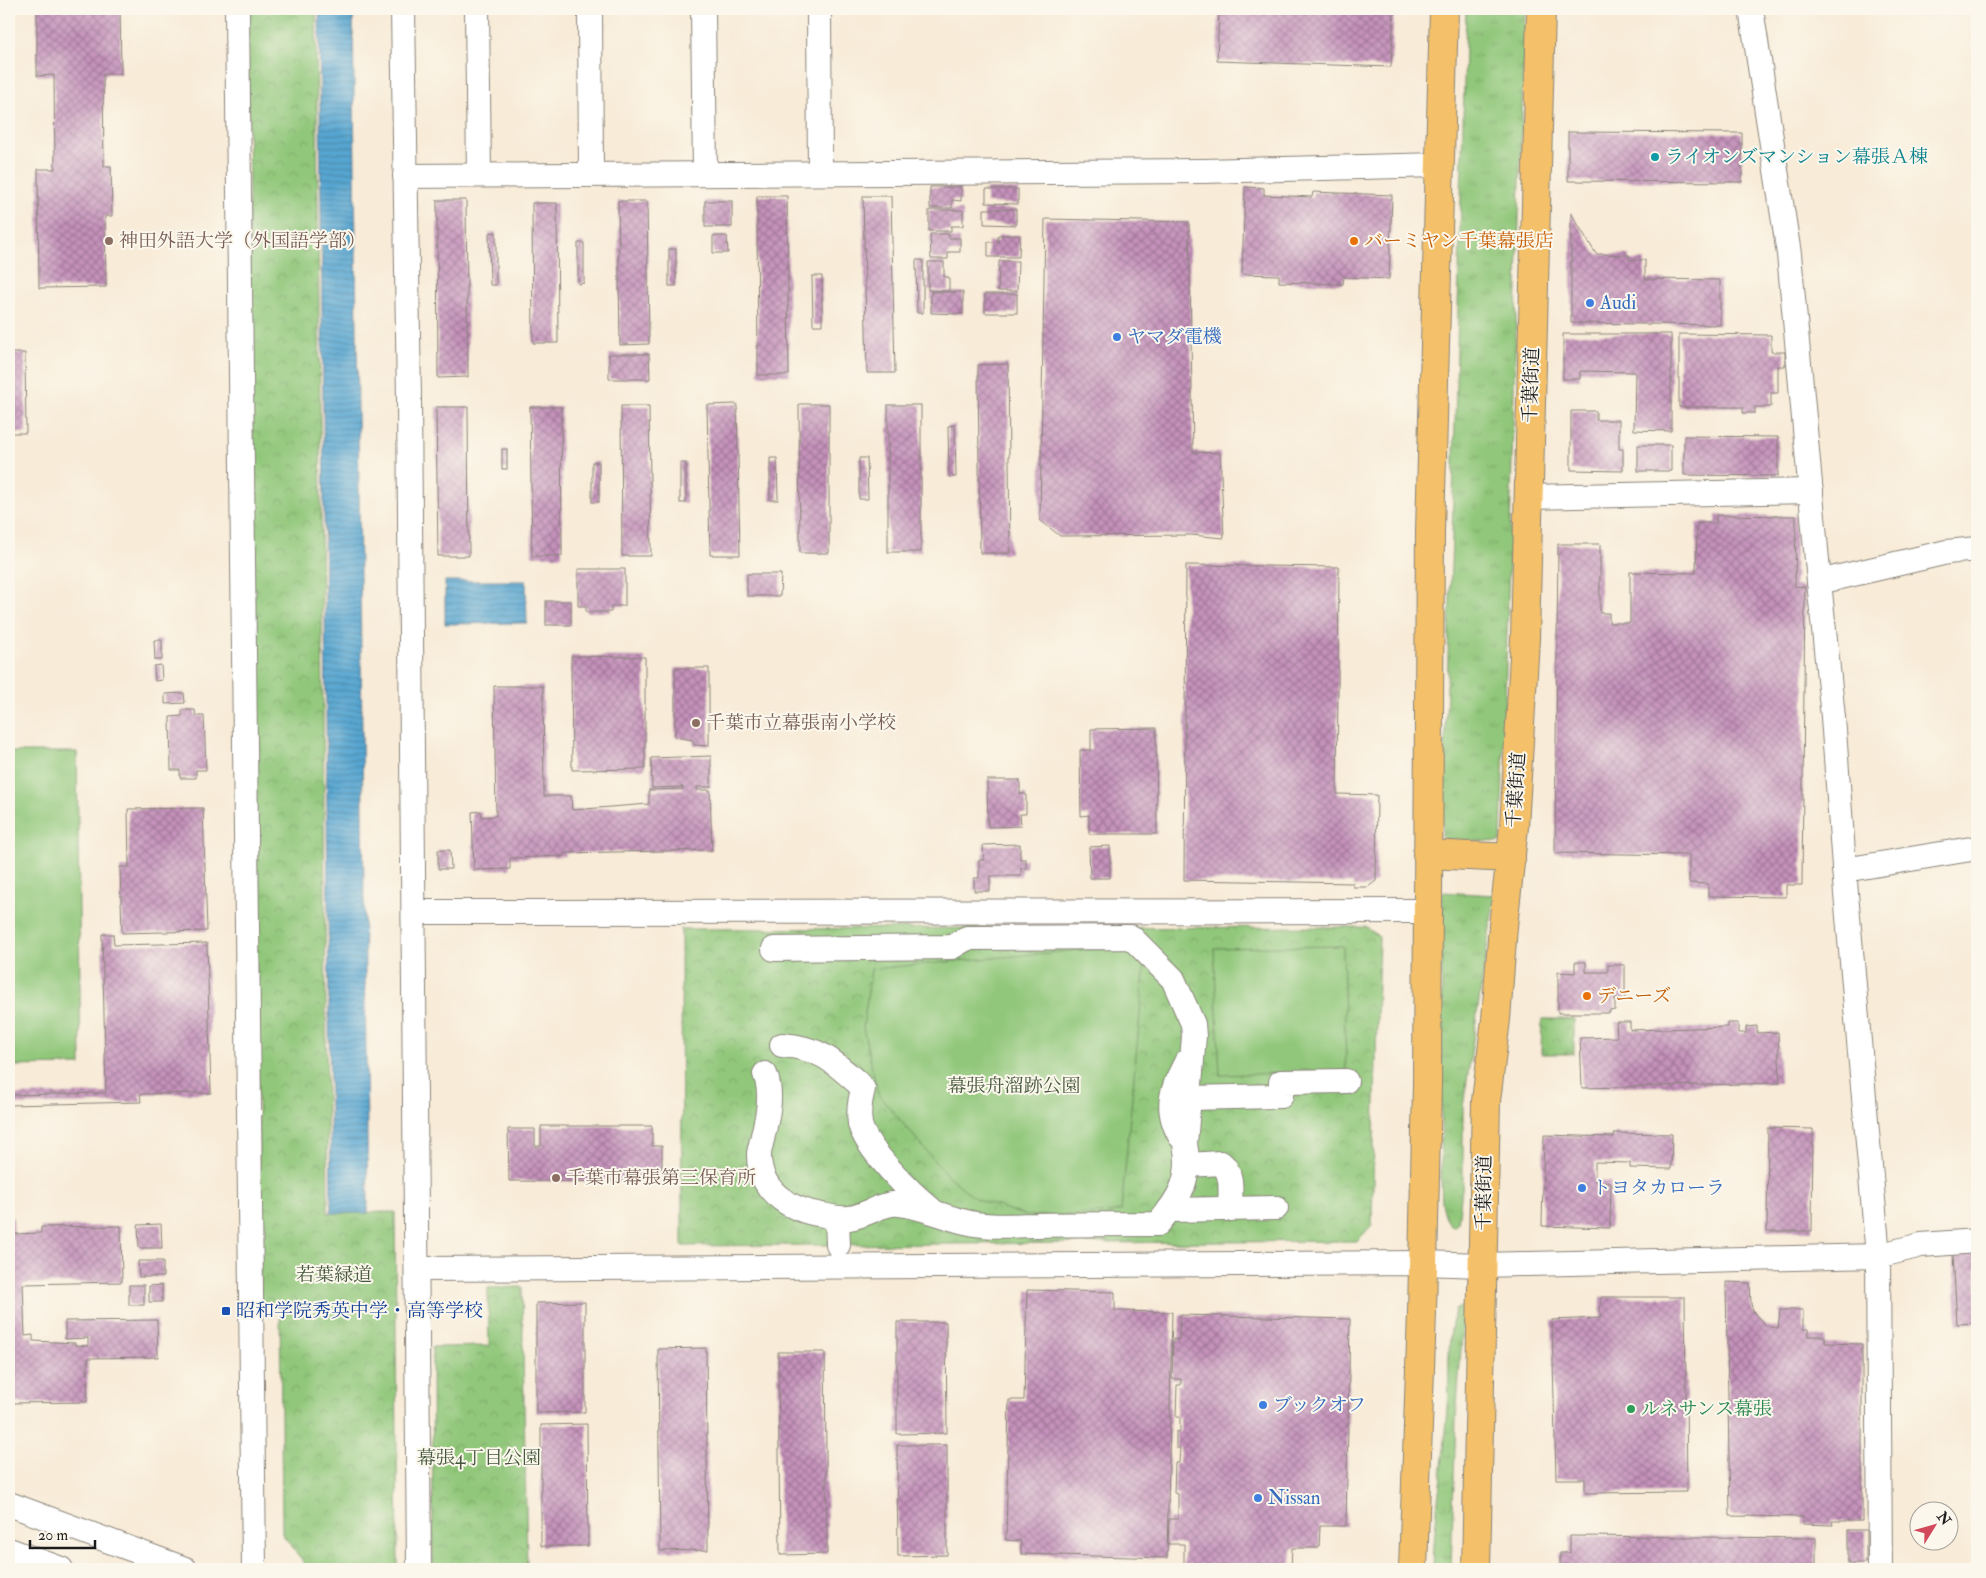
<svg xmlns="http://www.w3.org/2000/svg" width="1986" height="1578" font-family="'IM FELL Double Pica','Noto Serif JP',serif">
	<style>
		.grass { fill: url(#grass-tufts); stroke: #56724b }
		.park { fill: url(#park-crowns); stroke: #56724b }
		.garden { fill: #91c77a; stroke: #56724b }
		.water { fill: url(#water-rules); stroke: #3a6176 }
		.building { fill: url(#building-cross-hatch) }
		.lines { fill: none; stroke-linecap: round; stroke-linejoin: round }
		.minor-casing { stroke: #8a847a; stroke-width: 26 }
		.highway-casing { stroke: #8a847a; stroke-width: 30 }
		.minor { stroke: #fff; stroke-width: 24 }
		.highway { stroke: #f4c16a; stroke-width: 28 }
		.culture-dot { fill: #0f9aa8; stroke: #fbf7ec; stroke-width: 2 }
		.education-dot { fill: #8d6e63; stroke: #fbf7ec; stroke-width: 2 }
		.food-dot { fill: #e8710a; stroke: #fbf7ec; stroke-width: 2 }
		.shop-dot { fill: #3f7fe0; stroke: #fbf7ec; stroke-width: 2 }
		.transit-dot { fill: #1a4fb4; stroke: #fbf7ec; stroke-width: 2 }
		.leisure-dot { fill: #2e9e5b; stroke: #fbf7ec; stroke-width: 2 }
		.labels { text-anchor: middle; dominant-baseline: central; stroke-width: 4; stroke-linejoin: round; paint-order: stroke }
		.culture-label { font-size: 19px; fill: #0d838f; stroke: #fbf7ec; text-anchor: start }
		.education-label { font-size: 19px; fill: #785e54; stroke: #fbf7ec; text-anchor: start }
		.food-label { font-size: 19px; fill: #c56008; stroke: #fbf7ec; text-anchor: start }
		.shop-label { font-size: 19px; fill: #366cbe; stroke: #fbf7ec; text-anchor: start }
		.street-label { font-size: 19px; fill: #1c1c1c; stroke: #fbf7ec }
		.park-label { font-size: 19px; fill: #45583d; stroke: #fbf7ec }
		.transit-label { font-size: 19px; fill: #164399; stroke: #fbf7ec; text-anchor: start }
		.leisure-label { font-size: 19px; fill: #27864d; stroke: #fbf7ec; text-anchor: start }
	</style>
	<defs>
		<pattern id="grass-tufts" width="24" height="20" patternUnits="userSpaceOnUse" patternTransform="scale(1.25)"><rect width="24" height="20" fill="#91c77a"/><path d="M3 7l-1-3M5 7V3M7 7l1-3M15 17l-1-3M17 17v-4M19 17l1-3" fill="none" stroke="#7caa69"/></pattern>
		<pattern id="park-crowns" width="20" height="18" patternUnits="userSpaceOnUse" patternTransform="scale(1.25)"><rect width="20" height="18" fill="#91c77a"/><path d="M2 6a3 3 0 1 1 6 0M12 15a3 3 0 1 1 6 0" fill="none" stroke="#7caa69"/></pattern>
		<pattern id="water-rules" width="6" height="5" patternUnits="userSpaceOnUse" patternTransform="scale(1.25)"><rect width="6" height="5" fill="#57a6d1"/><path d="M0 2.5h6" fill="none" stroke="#4786a9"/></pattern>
		<pattern id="building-cross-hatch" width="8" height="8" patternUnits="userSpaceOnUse" patternTransform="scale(1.25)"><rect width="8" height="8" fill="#c592bb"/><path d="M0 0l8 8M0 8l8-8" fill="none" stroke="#9f7697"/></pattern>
	</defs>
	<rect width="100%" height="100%" fill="#fbf7ec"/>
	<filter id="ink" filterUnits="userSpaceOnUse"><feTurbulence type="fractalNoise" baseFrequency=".02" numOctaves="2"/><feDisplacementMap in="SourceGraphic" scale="10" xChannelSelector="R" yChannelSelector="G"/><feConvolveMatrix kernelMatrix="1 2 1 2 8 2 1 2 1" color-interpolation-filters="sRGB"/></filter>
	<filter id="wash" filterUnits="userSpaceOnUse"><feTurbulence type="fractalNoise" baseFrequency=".0096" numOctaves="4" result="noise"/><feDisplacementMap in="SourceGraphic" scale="20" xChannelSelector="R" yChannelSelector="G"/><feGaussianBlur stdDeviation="1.12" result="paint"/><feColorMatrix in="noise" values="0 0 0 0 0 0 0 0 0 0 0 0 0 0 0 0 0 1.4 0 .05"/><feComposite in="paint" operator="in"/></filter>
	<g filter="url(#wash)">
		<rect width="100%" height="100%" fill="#f8ebd7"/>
		<g class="grass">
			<path d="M 1466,9 L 1525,9 L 1501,841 L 1497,842 L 1445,839 L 1442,837 L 1452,536 Z"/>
			<path d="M 1442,892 L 1495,895 L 1463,1107 L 1463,1181 L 1458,1223 L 1453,1227 C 1440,1217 1442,1194 1441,1179 Z"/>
			<path d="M 1460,1307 L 1464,1309 L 1456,1419 L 1451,1569 L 1433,1569 C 1434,1515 1444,1462 1448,1409 C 1450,1376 1446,1342 1455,1310 Z"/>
		</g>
		<g class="park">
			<path d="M 247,9 L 316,9 L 328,1213 L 395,1212 L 398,1569 L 309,1569 L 282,1534 L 280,1306 L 260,1306 Z"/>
			<path d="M 1366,927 L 1379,937 L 1372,1225 L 1357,1241 L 682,1246 L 681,929 Z"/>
			<path d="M 1542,1019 L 1574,1019 L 1574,1054 L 1541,1054 Z"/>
			<path d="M 522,1287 L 527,1569 L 433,1569 L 432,1347 L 489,1346 L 488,1288 Z"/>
		</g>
		<g class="garden">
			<path d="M 9,752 L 77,752 L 81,1065 L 9,1066 Z"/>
			<path d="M 1124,946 L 1145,963 L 1121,1211 L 1103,1214 L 1026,1216 L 976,1199 L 947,1175 L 878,1094 L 863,1028 L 871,969 Z"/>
			<path d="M 1343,946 L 1346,1071 L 1220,1075 L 1214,948 Z"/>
		</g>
		<g class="water">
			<path d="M 319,9 L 353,9 L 368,1213 L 331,1213 Z"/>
			<path d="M 445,581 L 526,581 L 527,623 L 445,624 Z"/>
		</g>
		<g id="blocks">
			<g class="building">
				<path d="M 37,9 L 120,9 L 121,74 L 103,74 L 104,166 L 111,166 L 112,216 L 105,216 L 106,287 L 39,288 L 38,169 L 55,169 L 54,75 L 37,76 Z"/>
				<path d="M 1219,9 L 1394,9 L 1391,67 L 1217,61 Z"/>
				<path d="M 1568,132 L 1742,133 L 1742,182 L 1568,181 Z"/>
				<path d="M 930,187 L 961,187 L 961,201 L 952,200 L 952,208 L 930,208 Z"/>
				<path d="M 1245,187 L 1264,188 L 1264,195 L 1312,197 L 1313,192 L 1392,195 L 1389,279 L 1344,277 L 1343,284 L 1279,282 L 1279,275 L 1242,274 Z"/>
				<path d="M 986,189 L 1018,189 L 1018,204 L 986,203 Z"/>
				<path d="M 757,196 L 787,196 L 789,375 L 758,375 Z"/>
				<path d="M 863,196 L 891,196 L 895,373 L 867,373 Z"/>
				<path d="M 437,200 L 466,200 L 468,377 L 438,378 Z"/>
				<path d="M 618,201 L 647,201 L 649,344 L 620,345 Z"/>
				<rect x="705" y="201" width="27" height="26"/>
				<path d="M 532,203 L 557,203 L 558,343 L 533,343 Z"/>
				<path d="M 984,209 L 1016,209 L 1016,225 L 984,224 Z"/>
				<path d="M 929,210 L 963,210 L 963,226 L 951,226 L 951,231 L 929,231 Z"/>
				<path d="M 1571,213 L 1596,254 L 1629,255 L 1629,260 L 1645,260 L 1645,279 L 1720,280 L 1720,325 L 1571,323 Z"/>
				<path d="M 1045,219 L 1189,222 L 1193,452 L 1220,453 L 1224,538 L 1191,535 L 1060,536 L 1040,520 Z"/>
				<path d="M 496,232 L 496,285 L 490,285 L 489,233 Z"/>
				<path d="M 930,234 L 949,234 L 949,238 L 960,238 L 960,252 L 948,252 L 948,259 L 931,259 Z"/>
				<path d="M 998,235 L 1020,235 L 1019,257 L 988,257 L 988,242 L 998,242 Z"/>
				<path d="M 713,236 L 727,236 L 728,253 L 713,253 Z"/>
				<path d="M 578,243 L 584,243 L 584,283 L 578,284 Z"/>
				<rect x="669" y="249" width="7" height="37"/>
				<path d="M 916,260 L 923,260 L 923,313 L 917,313 Z"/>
				<path d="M 999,261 L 1018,261 L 1017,291 L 998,291 Z"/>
				<path d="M 928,262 L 944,262 L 944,277 L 949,277 L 949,291 L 928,290 Z"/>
				<path d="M 812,276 L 822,276 L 822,325 L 813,325 Z"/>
				<path d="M 931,292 L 963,292 L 963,314 L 931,313 Z"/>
				<rect x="985" y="294" width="32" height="19"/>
				<path d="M 1563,334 L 1671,334 L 1671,431 L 1634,430 L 1635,372 L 1580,371 L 1580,379 L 1563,379 Z"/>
				<path d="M 1679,334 L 1771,335 L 1771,352 L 1785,352 L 1785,366 L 1778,366 L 1778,393 L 1771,393 L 1771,407 L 1755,407 L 1755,413 L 1743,413 L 1743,407 L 1679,407 Z"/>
				<path d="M 9,353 L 25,353 L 26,433 L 9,433 Z"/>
				<path d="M 609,354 L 649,354 L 650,379 L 609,379 Z"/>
				<path d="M 1008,364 L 1010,553 L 980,553 L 978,365 Z"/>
				<path d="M 737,404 L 740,555 L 710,555 L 707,405 Z"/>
				<path d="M 799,404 L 829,404 L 829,553 L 800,553 Z"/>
				<rect x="888" y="405" width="33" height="147"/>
				<path d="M 621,406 L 649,406 L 651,556 L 622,556 Z"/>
				<path d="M 436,407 L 468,407 L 469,556 L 438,556 Z"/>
				<path d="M 530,407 L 561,407 L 562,556 L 532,556 Z"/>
				<path d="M 1571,411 L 1596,411 L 1596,420 L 1619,420 L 1619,449 L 1623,449 L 1623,471 L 1571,470 Z"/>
				<path d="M 955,425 L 956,477 L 949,477 L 948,426 Z"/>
				<path d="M 1684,436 L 1778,437 L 1778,476 L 1684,475 Z"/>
				<rect x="1638" y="445" width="33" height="26"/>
				<rect x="502" y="449" width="5" height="20"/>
				<path d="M 770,458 L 777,458 L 778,500 L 770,500 Z"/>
				<path d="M 859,458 L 867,458 L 868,499 L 859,499 Z"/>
				<rect x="592" y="462" width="7" height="40"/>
				<rect x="680" y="463" width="6" height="40"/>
				<path d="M 1716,515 L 1796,516 L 1795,586 L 1805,587 L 1802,885 L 1786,885 L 1786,897 L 1708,896 L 1708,884 L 1689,883 L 1689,855 L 1555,853 L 1558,544 L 1600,544 L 1600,613 L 1609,613 L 1609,623 L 1630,623 L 1630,572 L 1696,573 L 1697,523 L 1716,523 Z"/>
				<path d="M 1186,565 L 1339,567 L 1337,794 L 1377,795 L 1376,881 L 1368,887 L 1353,887 L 1353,883 L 1184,880 Z"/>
				<path d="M 578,569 L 625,569 L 625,606 L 611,606 L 611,612 L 586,612 L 586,606 L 578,606 Z"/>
				<path d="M 747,574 L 781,574 L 780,596 L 747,596 Z"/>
				<rect x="546" y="601" width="25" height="24"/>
				<path d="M 154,640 L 162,640 L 162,660 L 155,660 Z"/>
				<path d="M 571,656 L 645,657 L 645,769 L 572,770 Z"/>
				<path d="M 161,665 L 162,680 L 155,681 L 154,666 Z"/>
				<path d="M 675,668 L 709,668 L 709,746 L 694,745 L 693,740 L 675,737 Z"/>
				<path d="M 494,686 L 543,686 L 544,796 L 571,796 L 572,810 L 649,804 L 649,790 L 683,789 L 683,787 L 652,788 L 651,758 L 711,756 L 711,787 L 697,787 L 697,790 L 710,790 L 712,850 L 565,853 L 565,856 L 510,858 L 510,869 L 474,870 L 472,812 L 481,811 L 482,817 L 496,816 Z"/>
				<path d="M 184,693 L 185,703 L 165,704 L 165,694 Z"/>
				<path d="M 182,710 L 195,710 L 196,716 L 204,716 L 206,770 L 196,770 L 196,778 L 180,778 L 180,770 L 171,770 L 170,717 L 182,716 Z"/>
				<path d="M 1156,728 L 1157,834 L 1089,834 L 1089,815 L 1081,816 L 1080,750 L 1091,750 L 1091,729 Z"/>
				<path d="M 987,780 L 1020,780 L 1020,794 L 1026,794 L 1026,814 L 1020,814 L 1021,826 L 988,827 Z"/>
				<path d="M 203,808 L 207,931 L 122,933 L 120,867 L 129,867 L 128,809 Z"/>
				<path d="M 1020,844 L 1020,859 L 1026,859 L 1026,868 L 1021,868 L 1021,876 L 990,876 L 990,891 L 974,891 L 974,878 L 979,878 L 979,860 L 984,860 L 983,845 Z"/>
				<path d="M 1110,846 L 1110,878 L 1090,878 L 1089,847 Z"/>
				<path d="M 438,850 L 450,850 L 451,869 L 438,869 Z"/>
				<path d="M 102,934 L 113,934 L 114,945 L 207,943 L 211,1093 L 140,1094 L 141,1102 L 9,1105 L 9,1095 L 106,1093 Z"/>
				<path d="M 1575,962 L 1586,962 L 1586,972 L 1608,972 L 1608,965 L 1625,965 L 1625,999 L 1615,999 L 1615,1010 L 1609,1011 L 1610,1013 L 1558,1013 L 1558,972 L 1575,973 Z"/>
				<path d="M 1616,1022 L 1630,1022 L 1630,1030 L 1727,1027 L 1727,1023 L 1738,1023 L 1738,1033 L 1746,1033 L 1746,1027 L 1757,1026 L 1757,1033 L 1778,1032 L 1780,1083 L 1582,1088 L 1580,1038 L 1617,1037 Z"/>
				<path d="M 541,1126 L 652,1126 L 652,1146 L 662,1146 L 662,1178 L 653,1178 L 653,1182 L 509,1181 L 508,1129 L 535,1129 L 535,1146 L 541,1146 Z"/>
				<path d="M 1768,1128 L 1813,1129 L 1812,1231 L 1767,1231 Z"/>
				<path d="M 1615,1133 L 1672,1134 L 1671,1169 L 1630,1168 L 1630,1163 L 1595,1162 L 1595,1181 L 1611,1182 L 1610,1228 L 1542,1226 L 1544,1135 L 1614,1137 Z"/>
				<path d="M 9,1217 L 13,1217 L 14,1234 L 41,1233 L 41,1227 L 121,1226 L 122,1282 L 23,1284 L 25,1336 L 33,1335 L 33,1341 L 75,1343 L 75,1345 L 88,1346 L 88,1338 L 65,1339 L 65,1321 L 157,1320 L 158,1357 L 88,1358 L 87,1402 L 9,1403 Z"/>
				<path d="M 161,1224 L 162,1248 L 139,1248 L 138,1225 Z"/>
				<path d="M 1977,1253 L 1977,1323 L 1957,1324 L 1953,1254 Z"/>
				<path d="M 138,1261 L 163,1261 L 163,1277 L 139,1277 Z"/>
				<path d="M 1726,1282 L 1750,1283 L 1751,1304 L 1754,1313 L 1766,1326 L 1778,1328 L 1780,1310 L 1803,1310 L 1803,1329 L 1808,1329 L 1809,1336 L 1825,1336 L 1825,1343 L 1862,1344 L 1862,1521 L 1832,1521 L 1833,1525 L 1803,1524 L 1803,1517 L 1730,1516 Z"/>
				<rect x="129" y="1285" width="15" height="20"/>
				<path d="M 162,1285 L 162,1302 L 149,1302 L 149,1286 Z"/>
				<path d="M 1027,1290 L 1115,1292 L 1115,1311 L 1172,1312 L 1167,1558 L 1021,1554 L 1021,1541 L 1006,1540 L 1009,1400 L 1024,1400 Z"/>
				<path d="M 1601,1297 L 1685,1297 L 1687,1492 L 1585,1493 L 1585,1479 L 1556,1479 L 1552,1320 L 1600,1318 Z"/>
				<path d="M 585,1302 L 585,1412 L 536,1413 L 536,1303 Z"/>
				<path d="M 1180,1315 L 1350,1319 L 1346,1526 L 1320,1526 L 1319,1548 L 1292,1548 L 1291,1568 L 1184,1565 L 1184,1544 L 1168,1544 L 1169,1519 L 1178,1519 L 1178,1494 L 1174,1493 L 1175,1463 L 1179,1463 L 1180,1448 L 1176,1448 L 1176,1431 L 1180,1432 L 1180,1417 L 1176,1417 L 1177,1385 L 1181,1385 L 1181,1379 L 1172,1379 L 1173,1339 L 1179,1340 Z"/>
				<path d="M 897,1322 L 946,1322 L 947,1433 L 897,1434 Z"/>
				<path d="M 706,1348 L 708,1550 L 660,1551 L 658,1349 Z"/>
				<path d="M 778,1352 L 825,1352 L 827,1554 L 780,1555 Z"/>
				<path d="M 587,1424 L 588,1546 L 541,1546 L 541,1425 Z"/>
				<path d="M 897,1445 L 947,1445 L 947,1555 L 898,1556 Z"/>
				<rect x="1848" y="1530" width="18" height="33"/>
				<path d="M 1570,1536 L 1816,1538 L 1816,1569 L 1560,1569 L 1560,1553 L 1570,1553 Z"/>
			</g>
		</g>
	</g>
	<g filter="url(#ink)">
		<use href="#blocks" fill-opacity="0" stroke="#8a847a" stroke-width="1"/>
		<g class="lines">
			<defs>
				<g id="minor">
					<path d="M 237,9 L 254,1569"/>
					<path d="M 403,9 L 409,400 L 419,1569"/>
					<path d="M 477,9 L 479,175"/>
					<path d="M 590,9 L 591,174"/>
					<path d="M 703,9 L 705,173"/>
					<path d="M 819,9 L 820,172"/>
					<path d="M 1751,9 L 1789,254 L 1819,582 L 1833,717 L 1846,894 L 1878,1256 L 1880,1569"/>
					<path d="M 405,176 L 1204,171 L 1440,165"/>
					<path d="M 1528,497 L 1811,491"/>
					<path d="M 1819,582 L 1947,552 L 1977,549"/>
					<path d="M 1844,870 L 1977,848"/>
					<path d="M 414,912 L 1428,911"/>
					<path d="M 782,1045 C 820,1048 832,1060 860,1085 L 863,1089 C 860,1100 858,1112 860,1124 C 866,1149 911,1193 932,1210"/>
					<path d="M 765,1074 C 775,1098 764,1128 759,1153 C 758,1191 789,1210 823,1215 C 831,1217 840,1219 849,1218 C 867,1216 882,1202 899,1204 C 929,1207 954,1223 984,1225 C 1001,1227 1019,1225 1037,1225 C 1077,1224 1118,1224 1158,1224 C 1180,1198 1192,1178 1185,1144 L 1194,1036 L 1193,1024 L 1173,979 L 1131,937 L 967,938 L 952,947 L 774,949"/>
					<path d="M 1189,1098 L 1281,1096 L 1281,1082 L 1346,1081"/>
					<path d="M 1180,1136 C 1164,1107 1172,1090 1186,1062"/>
					<path d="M 1188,1165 L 1221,1163 C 1234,1173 1230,1194 1230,1209"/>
					<path d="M 1169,1210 L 1276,1208"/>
					<path d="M 837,1218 L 838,1245"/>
					<path d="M 417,1269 L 1422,1263 L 1482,1265 L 1878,1256 L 1921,1245 L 1977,1241"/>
					<path d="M 9,1504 L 185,1569"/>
					<path d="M 9,1550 L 61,1569"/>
				</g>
				<g id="highway">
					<path d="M 1427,854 L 1511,858"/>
					<path d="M 1413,1569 L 1422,1312 L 1427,1085 L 1430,531 L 1444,9"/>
					<path d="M 1476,1569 L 1486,1101 L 1496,1019 L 1503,926 L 1514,827 L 1525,639 L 1541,9"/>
				</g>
			</defs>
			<use href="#minor" class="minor-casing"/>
			<use href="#highway" class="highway-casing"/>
			<use href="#minor" class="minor"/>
			<use href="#highway" class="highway"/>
		</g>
	</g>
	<circle class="culture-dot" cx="1655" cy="157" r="5"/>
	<g class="education-dot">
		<circle cx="109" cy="241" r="5"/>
		<circle cx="696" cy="723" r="5"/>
		<circle cx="556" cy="1178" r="5"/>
	</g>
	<g class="food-dot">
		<circle cx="1354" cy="241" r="5"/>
		<circle cx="1587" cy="996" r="5"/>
	</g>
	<g class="shop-dot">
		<circle cx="1590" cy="303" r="5"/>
		<circle cx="1117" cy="337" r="5"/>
		<circle cx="1582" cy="1188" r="5"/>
		<circle cx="1263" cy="1405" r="5"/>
		<circle cx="1258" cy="1498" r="5"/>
	</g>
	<rect class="transit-dot" x="221" y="1306" width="10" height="10" rx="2.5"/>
	<circle class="leisure-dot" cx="1631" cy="1409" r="5"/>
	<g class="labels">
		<g class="culture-label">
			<text x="1665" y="157">ライオンズマンション幕張Ａ棟</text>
		</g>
		<g class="education-label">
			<text x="119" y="241">神田外語大学（外国語学部）</text>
			<text x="706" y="723">千葉市立幕張南小学校</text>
			<text x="566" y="1178">千葉市幕張第三保育所</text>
		</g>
		<g class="food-label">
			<text x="1364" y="241">バーミヤン千葉幕張店</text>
			<text x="1597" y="996">デニーズ</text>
		</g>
		<g class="shop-label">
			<text x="1600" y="303">Audi</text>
			<text x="1127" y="337">ヤマダ電機</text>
			<text x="1592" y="1188">トヨタカローラ</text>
			<text x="1273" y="1405">ブックオフ</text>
			<text x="1268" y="1498">Nissan</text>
		</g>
		<g class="street-label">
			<text transform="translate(1531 385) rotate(-88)">千葉街道</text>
			<text transform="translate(1516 790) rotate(-86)">千葉街道</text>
			<text transform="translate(1484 1193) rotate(-89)">千葉街道</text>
		</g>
		<g class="park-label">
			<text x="1014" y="1086">幕張舟溜跡公園</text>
			<text x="334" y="1275">若葉緑道</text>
			<text x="479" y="1458">幕張4丁目公園</text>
		</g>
		<g class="transit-label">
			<text x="236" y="1311">昭和学院秀英中学・高等学校</text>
		</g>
		<g class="leisure-label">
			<text x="1641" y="1409">ルネサンス幕張</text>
		</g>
	</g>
	<rect width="1986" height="1578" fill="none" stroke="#fbf7ec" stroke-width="30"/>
	<g transform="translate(1934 1526) rotate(53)"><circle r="24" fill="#fbf7ec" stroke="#a29f99"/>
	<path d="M0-4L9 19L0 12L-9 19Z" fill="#d1495b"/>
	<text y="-8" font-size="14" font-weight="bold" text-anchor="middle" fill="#1c1c1c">N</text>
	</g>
	<path d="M30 1540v8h65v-8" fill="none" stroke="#1c1c1c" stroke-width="2.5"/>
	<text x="38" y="1540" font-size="15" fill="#1c1c1c" stroke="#fbf7ec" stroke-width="4" paint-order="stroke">20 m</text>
</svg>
